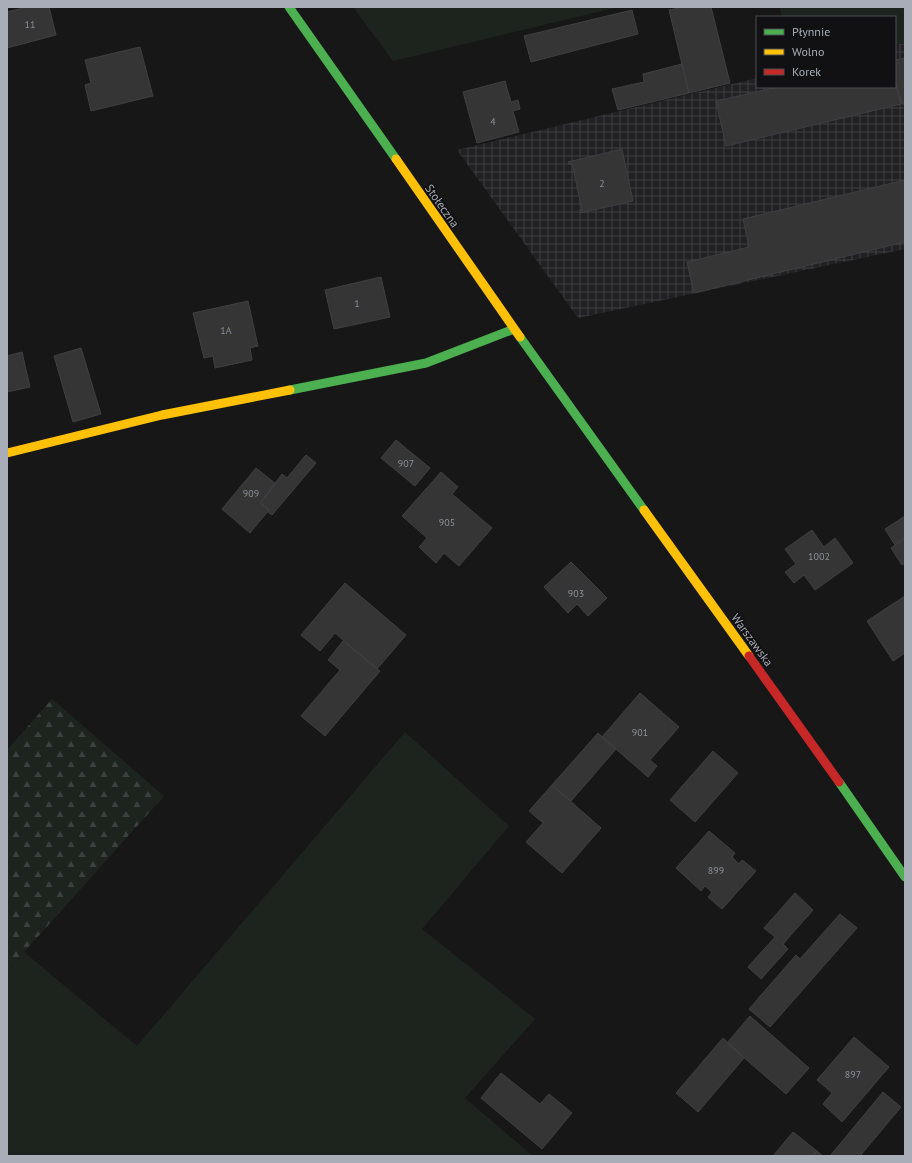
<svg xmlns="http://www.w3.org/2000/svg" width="912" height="1163" font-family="'PT Sans',sans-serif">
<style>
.industrial{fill:url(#industrial-grid)}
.grass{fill:#1d241e}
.forest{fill:url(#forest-firs)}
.building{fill:#353536;stroke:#3f4043}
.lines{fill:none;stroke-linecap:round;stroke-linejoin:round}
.fast{stroke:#4caf50;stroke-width:9}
.slow{stroke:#ffc107;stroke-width:9}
.jam{stroke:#c62828;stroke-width:9}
.labels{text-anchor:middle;stroke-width:3;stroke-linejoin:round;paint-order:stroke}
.number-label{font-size:10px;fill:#8b8f98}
.street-label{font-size:12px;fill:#a8adb8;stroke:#111113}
</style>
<defs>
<pattern id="industrial-grid" width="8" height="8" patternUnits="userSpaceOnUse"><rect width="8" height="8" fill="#212123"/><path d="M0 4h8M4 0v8" fill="none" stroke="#3e3f41"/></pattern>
<pattern id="forest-firs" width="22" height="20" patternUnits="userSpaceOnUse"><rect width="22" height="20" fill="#1d241e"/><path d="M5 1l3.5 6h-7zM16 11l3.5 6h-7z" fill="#3b413d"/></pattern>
</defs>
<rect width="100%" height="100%" fill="#171717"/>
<path class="industrial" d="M905,43V249L578,318L457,150L757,78V87H895V45Z"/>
<path class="grass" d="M353,7H619L393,61Z
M780,7H905V43L895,45V17H782Z
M405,732L509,826L422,929L535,1019L465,1098L533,1156H7V971L24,952L137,1046Z"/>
<path class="forest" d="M52,699L164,796L7,971V750Z"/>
<path class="building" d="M27,7H49L56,35L7,48V12Z
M684,7H711L730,83L689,93L669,10Z
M632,10L638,34L531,62L524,36Z
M140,47L153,96L91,111L85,85L91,83L85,60Z
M905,58V104H902L895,81V60Z
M682,64L689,93L618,110L612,89L644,82L643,74Z
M505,81L511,102L518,100L520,109L513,111L519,132L477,143L463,92Z
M895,81L901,104L726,146L716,101L778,87H895Z
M622,149L633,201L580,213L579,211L582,210L572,164H569L568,162Z
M905,180V242L694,293L687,262L749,247L743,219Z
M381,277L390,317L334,329L325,290Z
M248,301L258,346L250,348L252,360L215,368L213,356L204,358L193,313Z
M81,348L101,414L73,422L54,356Z
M22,352L30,387L7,392V356Z
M396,440L430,468L415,486L381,458Z
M306,455L316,463L272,515L268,512L269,510L260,503L282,474L287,478Z
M256,468L276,484L260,503L269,510L250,533L222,509Z
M441,472L458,487L452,494L492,528L459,566L444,553L436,563L419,547L427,538L402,516Z
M905,516V538L895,545L885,529Z
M812,530L824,547L835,538L853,563L815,590L804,575L794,583L785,572L796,564L785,549Z
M905,538V563L902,565L891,548Z
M571,562L607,598L588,616L577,604L568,613L544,587Z
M345,583L406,635L377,669L335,633L320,651L301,635Z
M905,596V653L893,661L867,621Z
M343,641L380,671L325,736L301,716L340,670L328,660Z
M640,693L679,727L650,760L657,766L648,777L602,737Z
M598,733L616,749L571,801L552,785Z
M713,751L738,773L695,822L670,800Z
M552,785L601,828L562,873L526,842L543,823L529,811Z
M709,831L735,853L732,857L739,864L742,860L756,871L722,909L708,897L712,892L705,886L701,891L676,868Z
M795,893L813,910L783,944L788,949L761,979L748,967L775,937L764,928Z
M840,914L857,928L770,1027L749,1009L796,955L800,959Z
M750,1016L809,1068L786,1094L727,1043Z
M854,1037L889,1067L842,1122L823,1104L832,1093L817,1080Z
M723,1038L744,1058L698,1112L676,1093Z
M501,1073L540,1104L549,1094L572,1113L542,1149L481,1098Z
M883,1092L901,1107L860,1156L857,1153L855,1156H830Z
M793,1132L817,1151L813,1156H773Z
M817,1151L823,1156H813Z"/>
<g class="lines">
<path class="fast" d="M289,7L396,159
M520,337L644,510
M290,390L426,363L514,329
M839,782L905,877"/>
<path class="slow" d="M396,159L520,337
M7,453L162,415L290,390
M644,510L749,656"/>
<path class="jam" d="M749,656L839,782"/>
</g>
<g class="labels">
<g class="number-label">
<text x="30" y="28">11</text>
<text x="493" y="125">4</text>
<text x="602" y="187">2</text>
<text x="357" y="307">1</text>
<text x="226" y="334">1A</text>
<text x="406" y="467">907</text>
<text x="251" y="497">909</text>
<text x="447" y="526">905</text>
<text x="819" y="560">1002</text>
<text x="576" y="597">903</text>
<text x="640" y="736">901</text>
<text x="716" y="874">899</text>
<text x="853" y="1078">897</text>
</g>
<g class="street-label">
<text transform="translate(442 206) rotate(55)" y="4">Stołeczna</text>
<text transform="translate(752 640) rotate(54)" y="4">Warszawska</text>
</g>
</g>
<rect width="912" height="1163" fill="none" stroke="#a8adb8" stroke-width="16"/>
<rect x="756" y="16" width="140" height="72" fill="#111113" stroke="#4d4f55"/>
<rect x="764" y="29" width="20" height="6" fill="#4caf50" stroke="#4d4f55"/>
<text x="792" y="36" font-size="12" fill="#a8adb8">Płynnie</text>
<rect x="764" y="49" width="20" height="6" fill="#ffc107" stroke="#4d4f55"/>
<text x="792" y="56" font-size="12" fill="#a8adb8">Wolno</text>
<rect x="764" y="69" width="20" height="6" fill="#c62828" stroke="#4d4f55"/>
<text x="792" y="76" font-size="12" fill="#a8adb8">Korek</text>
</svg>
